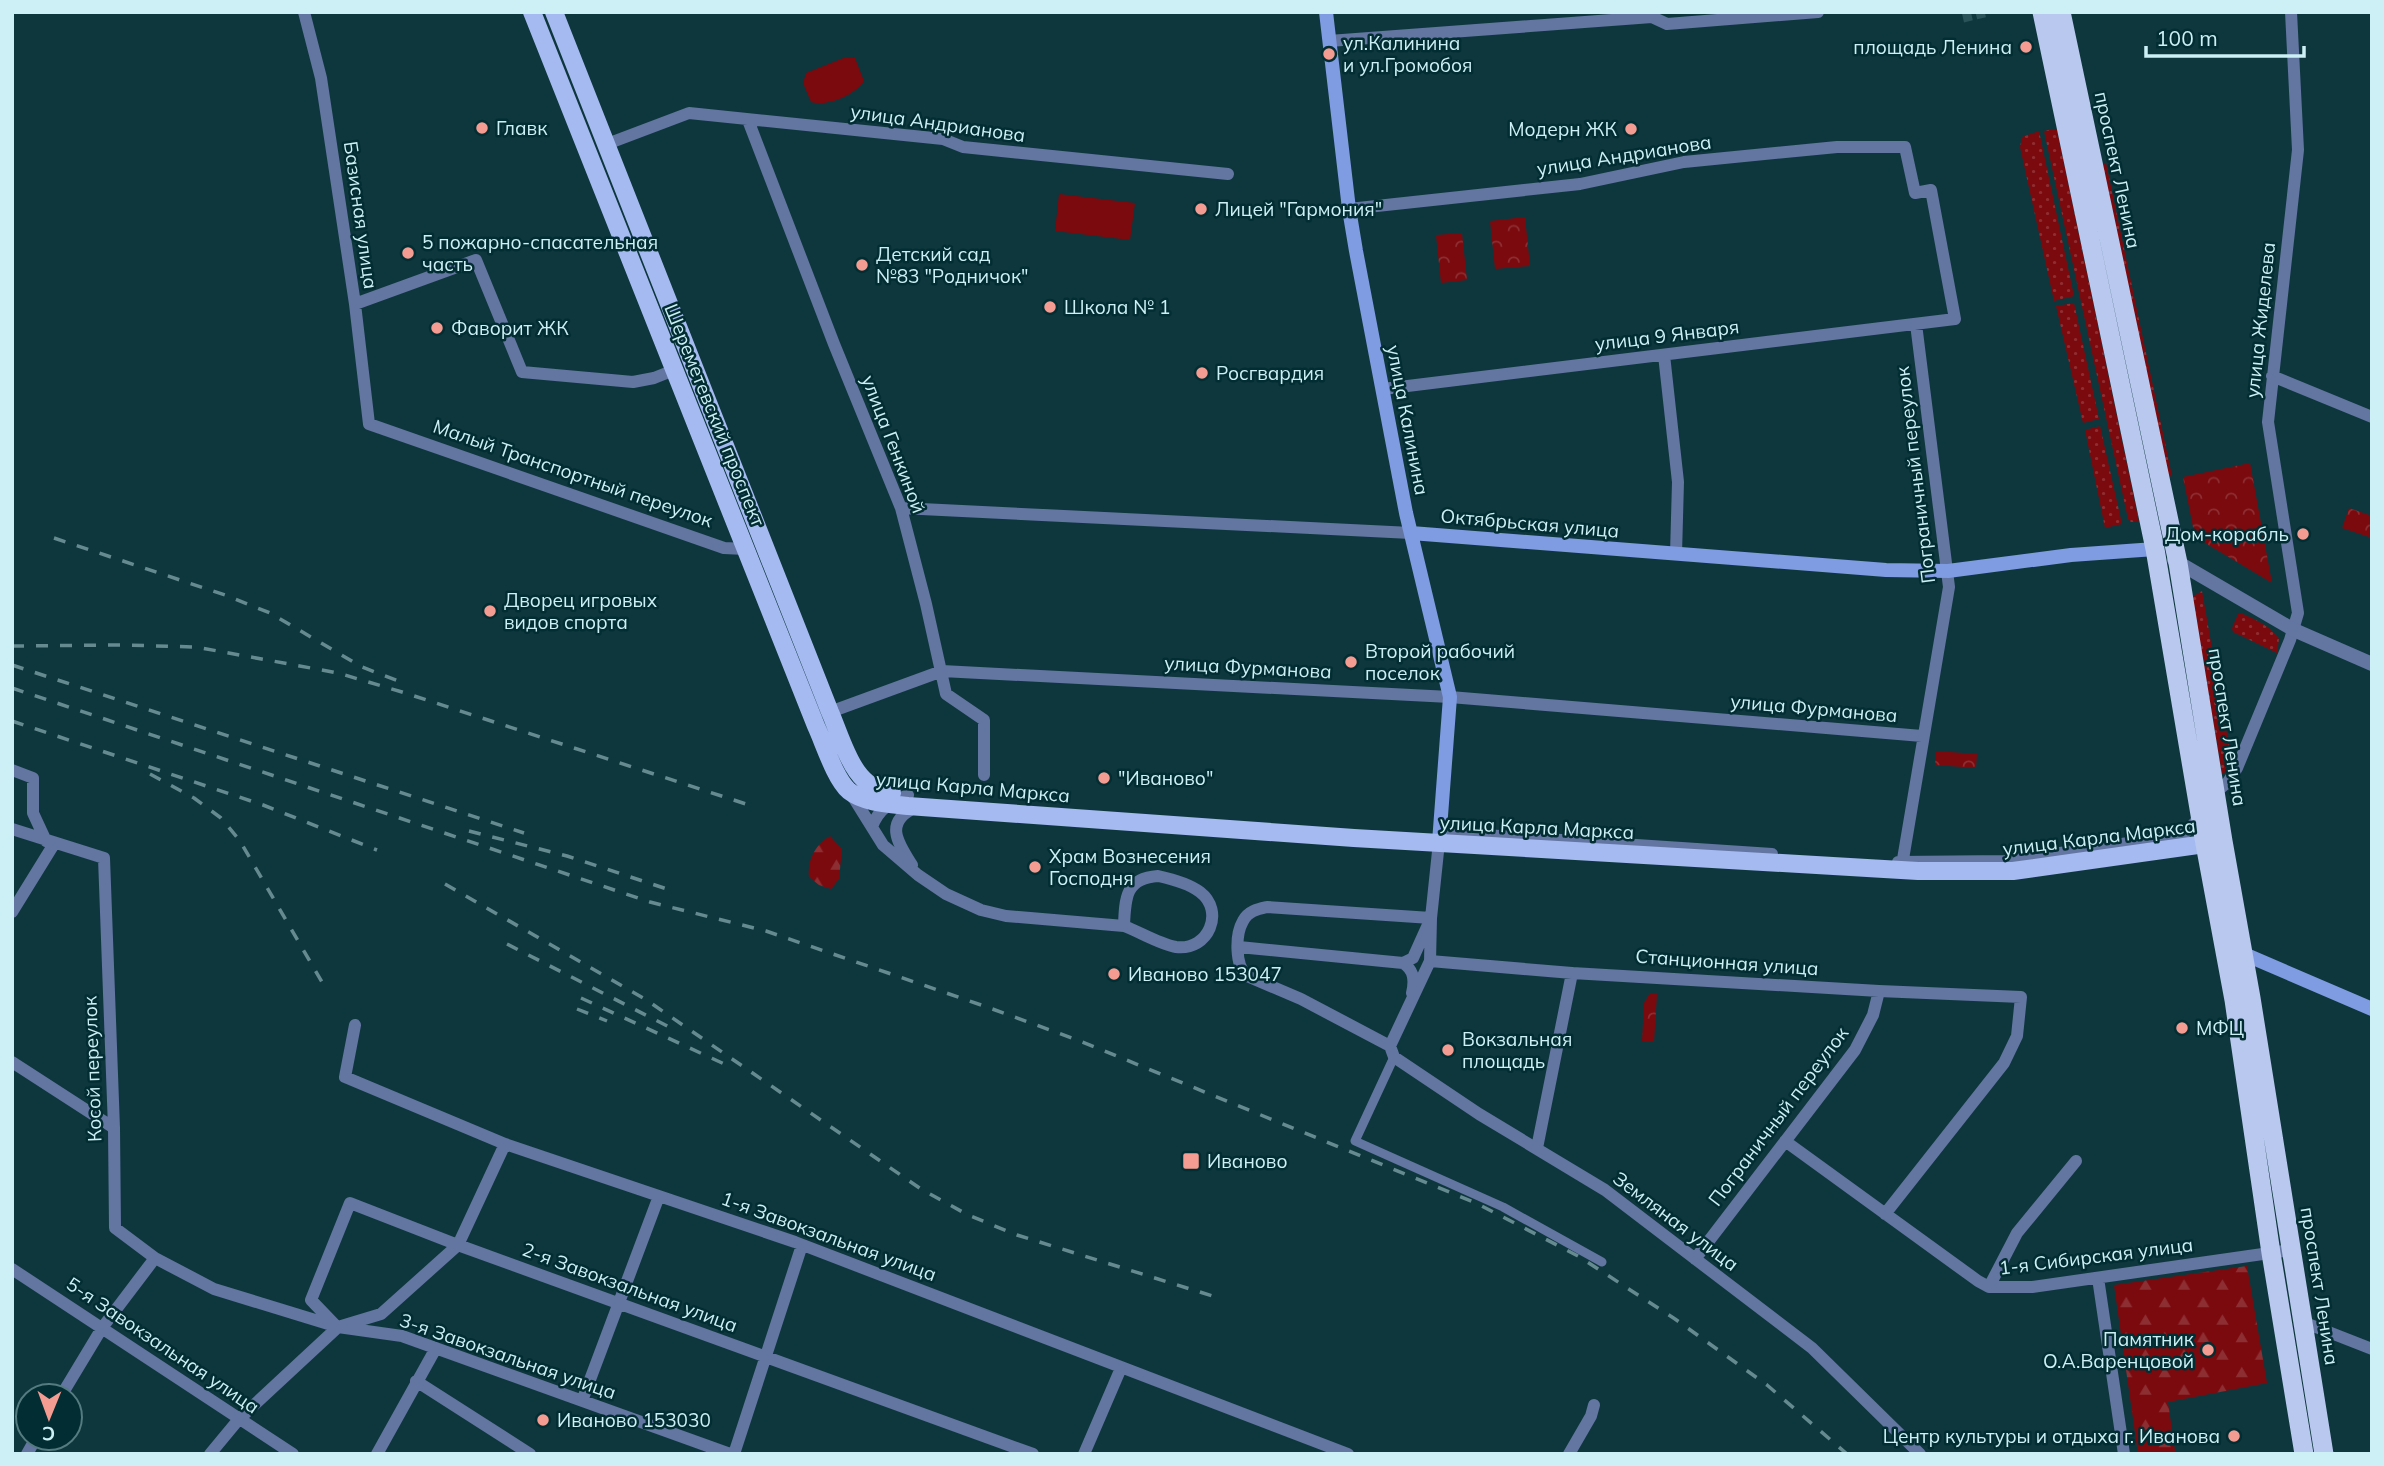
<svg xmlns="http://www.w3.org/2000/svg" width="2384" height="1466" font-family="Mulish,sans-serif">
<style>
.grass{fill:url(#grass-dots)}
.forest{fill:url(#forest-firs)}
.park{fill:url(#park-crowns)}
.pitch{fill:#7b0a0e}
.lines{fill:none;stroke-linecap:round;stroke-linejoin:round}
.pedestrian-tunnel{stroke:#2a5359;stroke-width:9;stroke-dasharray:9 4.5;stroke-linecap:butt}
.pedestrian{stroke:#6375a1;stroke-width:9}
.minor{stroke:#6375a1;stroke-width:12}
.tertiary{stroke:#6375a1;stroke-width:14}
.secondary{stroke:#7f9be1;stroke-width:14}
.primary{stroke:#a4baf1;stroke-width:18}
.trunk{stroke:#b8c8ee;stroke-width:19}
.rail{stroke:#658b91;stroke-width:3.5;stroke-dasharray:12 12;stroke-linecap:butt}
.poi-dot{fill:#f59c92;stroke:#022d32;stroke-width:2.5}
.labels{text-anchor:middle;stroke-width:5;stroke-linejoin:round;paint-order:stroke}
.poi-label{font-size:19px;fill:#ccf0f5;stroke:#022d32;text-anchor:start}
.street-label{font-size:19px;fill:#ccf0f5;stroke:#022d32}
</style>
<defs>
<pattern id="grass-dots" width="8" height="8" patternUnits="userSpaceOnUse" patternTransform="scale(1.75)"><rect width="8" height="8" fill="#7b0a0e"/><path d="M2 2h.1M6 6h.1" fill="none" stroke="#8d2e32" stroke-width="1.8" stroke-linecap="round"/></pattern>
<pattern id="forest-firs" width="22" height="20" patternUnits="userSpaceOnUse" patternTransform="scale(1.75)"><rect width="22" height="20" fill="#7b0a0e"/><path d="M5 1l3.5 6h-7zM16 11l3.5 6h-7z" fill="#8d2e32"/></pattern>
<pattern id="park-crowns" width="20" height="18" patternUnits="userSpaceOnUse" patternTransform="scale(1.75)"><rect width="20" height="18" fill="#7b0a0e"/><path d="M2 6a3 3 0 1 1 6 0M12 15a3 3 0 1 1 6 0" fill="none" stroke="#8d2e32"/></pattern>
</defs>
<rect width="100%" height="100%" fill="#0e373d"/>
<path class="grass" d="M2053,129L2057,130L2139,522H2131L2128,519L2044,131Z
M2039,131L2074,296L2054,301L2020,147L2022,137Z
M2106,163L2172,476L2167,477L2097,164Z
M2074,303L2099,419L2083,423L2056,306Z
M2100,426L2122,524L2105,528L2085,430Z
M2202,591L2233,768V771L2222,773L2192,597Z
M2241,613C2255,620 2270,625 2279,639L2277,653L2233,632L2232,628L2238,614Z"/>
<path class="forest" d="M830,836L842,849L839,879L831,889L819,885L809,877C807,860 815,845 830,836Z
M2247,1266L2267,1383L2168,1402L2175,1451L2138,1454L2114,1285Z"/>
<path class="park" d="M1525,217L1530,266L1495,269L1490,221Z
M1462,233L1467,280L1441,283L1436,235Z
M2250,463L2272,583L2195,537L2183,477Z
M2349,508L2372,516V538L2342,528Z
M1936,751L1977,754L1976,768L1935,765Z
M1650,993L1657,994L1654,1042L1642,1041L1644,1003Z"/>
<path class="pitch" d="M846,57L855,58L864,81C855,95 827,107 811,102L803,83L806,73Z
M1059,194L1135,203L1130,240L1055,231Z"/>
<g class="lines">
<path class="pedestrian-tunnel" d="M1963,18L1989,12"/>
<path class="pedestrian" d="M1394,1057L1355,1141L1503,1207L1602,1262"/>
<path class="minor" d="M304,12L321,78L355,304L369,424L724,548L745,549
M1329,41L1652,17L1667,24L1818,12
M748,120L834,344L901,508L926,604L946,694L984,720V775
M607,144L689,113L943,139L963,147L1228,174
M1349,209L1580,184L1684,162L1837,147H1905L1915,193L1931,190L1955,319L1383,389
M355,304L476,260L522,372L633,382L654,378L674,370
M1664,355L1678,482L1676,554
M2272,376L2372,417
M901,508L1411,533
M830,712L942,671L1450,697L1922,736
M12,770L33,778V813L46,841
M850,792L883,845L918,875L946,894L981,910L1006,916L1124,926
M2216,792L2228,782L2237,768L2290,640L2298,613L2268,422L2298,150L2291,12
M872,827C878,809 892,801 908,795
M12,829L104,858L114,1128L115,1228L155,1258L214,1289L338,1327L402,1336L730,1454
M1441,832L1772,854
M1898,862L2006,861L2183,835L2200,817
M912,865C898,843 883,822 916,807
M1901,871L1949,587L1916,324
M1158,876C1172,879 1188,883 1200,892C1225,911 1209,951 1176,947C1159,944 1140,932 1124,926C1125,897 1126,878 1158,876Z
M12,912L54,844
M1239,947L1403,963L1413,958L1431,918
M1430,961L1572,973L1879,991L2021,997L2017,1036L2004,1063L1885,1214
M1403,963C1414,970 1415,980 1412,993
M355,1025L345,1077L505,1144L795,1242L1348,1454
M1390,1046L1394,1057L1479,1114L1605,1190L1812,1348L1920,1454
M1390,1046L1301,999L1247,976C1235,966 1235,935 1243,921C1248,911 1258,909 1267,907L1431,918
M1390,1046L1430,961L1431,918L1439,842
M12,1062L114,1128
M1785,1141L1978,1281L1989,1287H2032L2291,1250
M1537,1148L1572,973
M1695,1259L1855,1050L1873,1015L1879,991
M12,1269L293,1454
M2098,1278L2124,1454
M1989,1287L2017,1233L2076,1161
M2303,1322L2372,1349
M335,1325L311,1300L350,1203L458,1245L1033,1454
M416,1381L530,1454
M61,1396L102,1328L155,1258
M582,1401L659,1196
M27,1454L36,1438
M210,1454L239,1419L338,1327L381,1314L458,1245L505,1144
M377,1454L436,1348
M734,1454L802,1245
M1084,1454L1121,1368
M1569,1454L1591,1416L1594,1405"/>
<path class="tertiary" d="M2174,560L2294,630L2372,664"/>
<path class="secondary" d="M1326,12L1349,209L1356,251L1406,513L1450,697L1439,842
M1411,533L1886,570L1948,571L2071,555L2155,549
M2244,954L2372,1009"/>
<path class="primary" d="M532,12L816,726C824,743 835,779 849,791C864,803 890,804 908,806L1354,838L1918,871H2013L2219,842
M554,12L830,712C844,744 853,789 892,793"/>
<path class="trunk" d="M2042,12L2155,549L2205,844L2234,1000L2271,1253L2304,1454
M2061,12L2178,563L2223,841L2251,998L2324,1454"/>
<path class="rail" d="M54,538L225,595L270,613L362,667L401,682
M12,646L121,645L196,647L338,673L402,692L746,804
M12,665L524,833
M12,688L650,902L766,931L987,1007L1080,1041L1476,1203L1578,1256L1675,1319L1767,1385L1847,1454
M12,721L263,805L377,850
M150,774L194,798L221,818L240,841L326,989
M469,831L567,856L673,891
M445,884L645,999L921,1189L968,1215L1017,1235L1219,1298
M507,944L675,1030
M581,998L733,1068
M577,1009L607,1021"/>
</g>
<g class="poi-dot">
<circle cx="2026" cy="47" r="7"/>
<circle cx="1329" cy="54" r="7"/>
<circle cx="482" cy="128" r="7"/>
<circle cx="1631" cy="129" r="7"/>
<circle cx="1201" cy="209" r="7"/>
<circle cx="408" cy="253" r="7"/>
<circle cx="862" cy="265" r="7"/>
<circle cx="1050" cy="307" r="7"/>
<circle cx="437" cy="328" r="7"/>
<circle cx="1202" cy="373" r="7"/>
<circle cx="2303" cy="534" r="7"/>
<circle cx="490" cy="611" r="7"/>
<circle cx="1351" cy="662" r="7"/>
<circle cx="1104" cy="778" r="7"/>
<circle cx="1035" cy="867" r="7"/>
<circle cx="1114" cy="974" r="7"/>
<circle cx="2182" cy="1028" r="7"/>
<circle cx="1448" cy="1050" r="7"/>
<rect x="1182" y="1152" width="18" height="18" rx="3.5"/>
<circle cx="2208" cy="1350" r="7"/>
<circle cx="543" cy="1420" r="7"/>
<circle cx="2234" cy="1436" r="7"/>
</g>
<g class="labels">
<g class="poi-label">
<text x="1343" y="50">ул.Калинина<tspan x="1343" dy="22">и ул.Громобоя</tspan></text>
<text x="2012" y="54" text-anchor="end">площадь Ленина</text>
<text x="496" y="135">Главк</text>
<text x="1617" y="136" text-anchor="end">Модерн ЖК</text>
<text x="1215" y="216">Лицей "Гармония"</text>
<text x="422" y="249">5 пожарно-спасательная<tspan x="422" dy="22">часть</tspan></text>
<text x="876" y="261">Детский сад<tspan x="876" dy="22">№83 "Родничок"</tspan></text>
<text x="1064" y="314">Школа № 1</text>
<text x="451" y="335">Фаворит ЖК</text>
<text x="1216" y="380">Росгвардия</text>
<text x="2289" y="541" text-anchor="end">Дом-корабль</text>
<text x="504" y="607">Дворец игровых<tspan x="504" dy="22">видов спорта</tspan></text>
<text x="1365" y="658">Второй рабочий<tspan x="1365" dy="22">поселок</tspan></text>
<text x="1118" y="785">"Иваново"</text>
<text x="1049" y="863">Храм Вознесения<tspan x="1049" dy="22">Господня</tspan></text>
<text x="1128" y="981">Иваново 153047</text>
<text x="2196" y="1035">МФЦ</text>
<text x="1462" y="1046">Вокзальная<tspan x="1462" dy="22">площадь</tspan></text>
<text x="1207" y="1168">Иваново</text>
<text x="2194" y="1346" text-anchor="end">Памятник<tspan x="2194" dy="22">О.А.Варенцовой</tspan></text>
<text x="557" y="1427">Иваново 153030</text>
<text x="2220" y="1443" text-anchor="end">Центр культуры и отдыха г. Иванова</text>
</g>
<g class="street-label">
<text transform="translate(938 123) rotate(8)" y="7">улица Андрианова</text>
<text transform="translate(1624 155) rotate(-9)" y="7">улица Андрианова</text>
<text transform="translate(2118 170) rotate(78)" y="7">проспект Ленина</text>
<text transform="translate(361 215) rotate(82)" y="7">Базисная улица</text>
<text transform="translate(2260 320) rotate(-84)" y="7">улица Жиделева</text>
<text transform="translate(1667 335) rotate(-7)" y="7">улица 9 Января</text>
<text transform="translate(715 415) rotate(68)" y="7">Шереметевский проспект</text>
<text transform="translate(1408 420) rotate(79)" y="7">улица Калинина</text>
<text transform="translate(894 444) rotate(69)" y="7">улица Генкиной</text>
<text transform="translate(573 473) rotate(19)" y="7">Малый Транспортный переулок</text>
<text transform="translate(1915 475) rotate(-97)" y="7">Пограничный переулок</text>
<text transform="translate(1530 523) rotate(5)" y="7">Октябрьская улица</text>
<text transform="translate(1248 667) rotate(3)" y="7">улица Фурманова</text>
<text transform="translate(1814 708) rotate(5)" y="7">улица Фурманова</text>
<text transform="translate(2228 727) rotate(81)" y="7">проспект Ленина</text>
<text transform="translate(973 787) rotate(5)" y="7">улица Карла Маркса</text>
<text transform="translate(1537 827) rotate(3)" y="7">улица Карла Маркса</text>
<text transform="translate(2099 837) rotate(-7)" y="7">улица Карла Маркса</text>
<text transform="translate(1727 962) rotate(4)" y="7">Станционная улица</text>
<text transform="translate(92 1069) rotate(-92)" y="7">Косой переулок</text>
<text transform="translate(1778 1116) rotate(-53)" y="7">Пограничный переулок</text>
<text transform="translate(1676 1221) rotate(37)" y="7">Земляная улица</text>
<text transform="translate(829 1236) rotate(20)" y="7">1-я Завокзальная улица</text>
<text transform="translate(2096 1256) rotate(-7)" y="7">1-я Сибирская улица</text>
<text transform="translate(2320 1286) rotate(81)" y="7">проспект Ленина</text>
<text transform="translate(630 1287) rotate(20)" y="7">2-я Завокзальная улица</text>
<text transform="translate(163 1345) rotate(34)" y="7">5-я Завокзальная улица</text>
<text transform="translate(508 1356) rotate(19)" y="7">3-я Завокзальная улица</text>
</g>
</g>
<rect width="2384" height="1466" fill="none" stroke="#ccf0f5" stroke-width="28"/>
<g transform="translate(49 1417) rotate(181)"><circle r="33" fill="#022d32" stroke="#537b80" stroke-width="2"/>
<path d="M0-5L12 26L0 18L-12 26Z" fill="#f59c92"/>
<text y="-10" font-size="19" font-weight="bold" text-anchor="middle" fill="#ccf0f5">С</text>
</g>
<path d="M2146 46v10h158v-10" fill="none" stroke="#ccf0f5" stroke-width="3.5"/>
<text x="2156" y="46" font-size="21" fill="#ccf0f5" stroke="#022d32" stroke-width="5" paint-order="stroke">100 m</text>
</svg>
